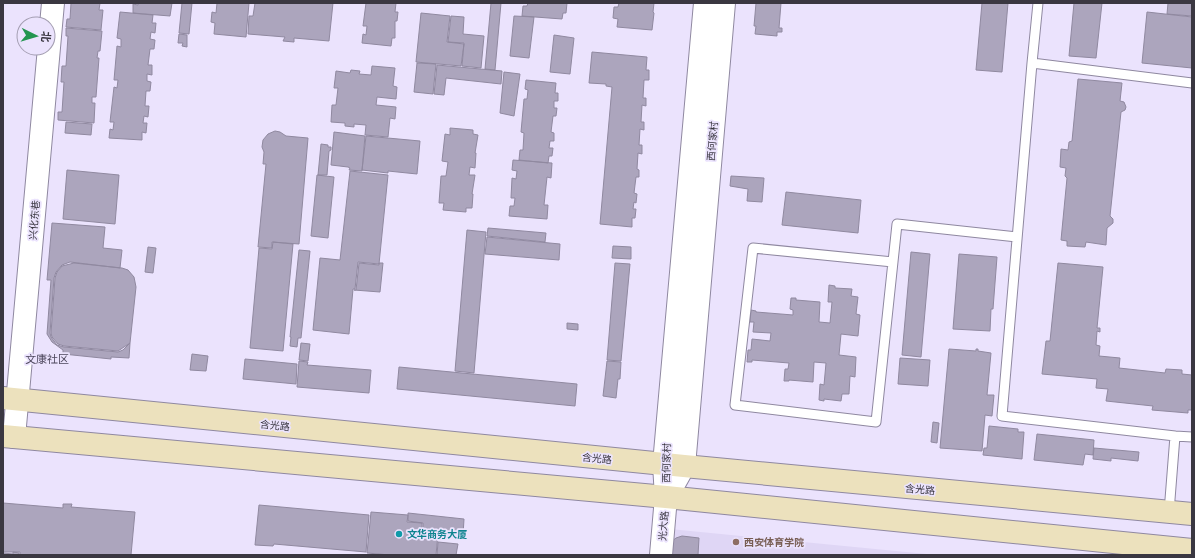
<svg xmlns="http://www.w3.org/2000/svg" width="1195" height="558" font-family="'Titillium Web','Noto Sans SC',sans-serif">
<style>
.built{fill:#dfd6f5}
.building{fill:#aca5bd;stroke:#9089a0}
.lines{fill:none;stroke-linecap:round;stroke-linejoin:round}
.service-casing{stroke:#8f88a0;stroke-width:11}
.tertiary-casing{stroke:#8f88a0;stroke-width:24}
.secondary-casing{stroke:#8f88a0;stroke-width:24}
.service{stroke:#fff;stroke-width:9}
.tertiary{stroke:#fff;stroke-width:22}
.secondary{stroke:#ece1bd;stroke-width:22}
.culture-dot{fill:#0f9aa8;stroke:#ebe3fd;stroke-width:1.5}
.education-dot{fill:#8d6e63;stroke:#ebe3fd;stroke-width:1.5}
.labels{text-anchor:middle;stroke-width:3.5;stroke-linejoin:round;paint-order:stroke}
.street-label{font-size:10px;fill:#3a3741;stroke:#ebe3fd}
.culture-label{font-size:10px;font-weight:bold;fill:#0d838f;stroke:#ebe3fd;text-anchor:start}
.education-label{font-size:10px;font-weight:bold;fill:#785e54;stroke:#ebe3fd;text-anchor:start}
.neighbourhood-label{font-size:11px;fill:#4d475c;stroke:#ebe3fd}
</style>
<rect width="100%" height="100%" fill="#ebe3fd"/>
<path class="built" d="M670,529L937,555H668Z"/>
<path class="building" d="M71,3H104H100L99,10H103L101,30L66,27L67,19H70Z
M138,3H172L170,16L133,13V4L138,5Z
M182,3H192L189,34L179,33Z
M217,3H249L246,37L214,34L215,23L211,22L212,12L216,13Z
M255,3H333L329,41L294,38V42L283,41L285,37L248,34L249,16H253Z
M366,3H396L395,12H398L397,21H395V38H392L391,46L362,43L363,34L366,35L367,26H363Z
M491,3H501L495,70L485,69Z
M528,3H567L566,13H563L562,19L522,16L523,6H527Z
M619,3H654L653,12L654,13L652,30L617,27L618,19L613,18L614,7H618Z
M756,3H781L779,28H782V32H777V36L755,34L756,26H754Z
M982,3H1008L1002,72L976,70Z
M1074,3H1102L1096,58L1069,56Z
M1168,3H1192V16L1167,14Z
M120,12L153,15L152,23H156L155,33L151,32L150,39L155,40L154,49H150L148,65H152V75L147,74V81L151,82L150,91H146L145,106H149L148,117L144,116L143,123H147L146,133L142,132V140L109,138L110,129L113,130L114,122H110L114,87L117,88L118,80H114L117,46L121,47V39L117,38Z
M1147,12L1192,17V68L1142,63Z
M421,13L450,16L447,42L464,44L461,66L416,62Z
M451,16L464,17L463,34L484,36L481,68L462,66L464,43L448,42Z
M514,16L534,17L529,58L510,56Z
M66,28L102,31L100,51H98L97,58H99L96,97H92V103H95L94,123L58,120V112H62L64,82H61L62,66H66L68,36H66Z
M179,34L187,35V47L182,46L183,43H178Z
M554,35L574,38L570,74L550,72Z
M592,52L647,57L646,70H649V80H644L643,98H646V106L642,105L641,122H644V130L640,129L639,145H642V154L638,153L637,169L639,170V177H636L634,193L637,194L636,203L634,202L633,209H636L635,218H632V227L600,224L612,87L606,86V84L589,83Z
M417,63L436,64L433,94L414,92Z
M437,65L502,71L501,84L446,78L444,95L434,94Z
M372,66L395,68L393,86L397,87L396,99L377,97L376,105L396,107L395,119L390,118L388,137L365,135L366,125L354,124V127L345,126V123L331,122L332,105H336L338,88H334L336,71L350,73L351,70L360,71L359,74L371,75Z
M504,72L520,74L514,116L500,113Z
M1078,79L1122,83L1120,101L1124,102L1126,107L1125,110L1121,112L1110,216L1113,219V223L1107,228L1106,245L1086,242L1085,247L1067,246V241L1061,240L1067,178L1065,176L1066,168L1060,167L1061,149L1068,150L1069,142L1072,141Z
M526,80L556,83L555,93H558V101H554V108H557L556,116H553L551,132L554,133V141H550L549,148H553L552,156H549L548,163L519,160L520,150H523L524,133L521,132L524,99H527L528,90L525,89Z
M66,122L92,124L91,135L65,133Z
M450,128L473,130V134L478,135L475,153H476L475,168L470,167L469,175H475L472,194H473L472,208H466V212L443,210L444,203H439L441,176H446L448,162L442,161L445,134L450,135Z
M275,131L280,132L286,136L308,138L299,244L272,242V248L258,247L266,164H263L264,152L262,147L263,140L268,134Z
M334,132L365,136L362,171L349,170L350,168L348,167L331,165Z
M366,136L420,141L417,174L388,171V173L362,170Z
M321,144L328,145V147H331V150L329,151L327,175H318Z
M513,160L552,163L551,178L547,177L544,205H548L547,219L509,216L510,206H514L515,198H511L512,178L516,179L517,171L512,170Z
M67,170L119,175L115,224L63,219Z
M350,171L388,175L379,264L358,262L355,289H353L349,334L313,330L320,258L340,260Z
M317,175L334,177L328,238L311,236Z
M731,176L764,178L762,202L747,201L748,189L730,186Z
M786,192L861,200L858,233L782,225Z
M52,223L105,227L103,248L122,250L120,268L70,262L62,265L56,272L54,278L50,333L51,337L57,345L64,347L118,352L123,350L130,343L118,351L64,346L58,344L52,337L51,333L55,278L57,272L62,266L74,263L122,268L128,270L134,277L136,287L130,343L129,358L111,357V359L63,354V350L52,342L47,334L51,280H47Z
M488,228L546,233L545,242L487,236Z
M467,230L486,232L474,373L455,371Z
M487,237L560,244L559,260L485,254Z
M273,242L293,244L283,351L250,348L259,248L272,249Z
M613,246L631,247V259L612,258Z
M148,247L156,248L153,273L145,272Z
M299,250L310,251L301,338H298L297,347L290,346L291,337H290Z
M911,252L930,254L921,357L902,355Z
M959,254L997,257L993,309H991L990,331L953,329Z
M359,263L379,265V263H383L380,292L354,290H356Z
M615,263L630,264L621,361L607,360Z
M1058,263L1103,267L1097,328H1100V332L1097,331L1096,345L1100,346L1099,356L1120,358L1119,368L1165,373L1166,369L1182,370V374L1192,375V410H1188V413L1152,410L1153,406L1106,401L1108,389L1096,388L1097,379L1042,374L1046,341H1050Z
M829,285L835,286V288L852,289L851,296L858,297L856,314L860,315L858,336L841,334L839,355L856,357L855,377L850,376L849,394H842L841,401L824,399V401L819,400L820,384L824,385L826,363L814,362L813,382L789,380V381H784L785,369H788L789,363L752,360V362H747L748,350H751L752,339L770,341L771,333L753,332L754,322H750L751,310L756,311V312L793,315V310L790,309L791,298H796V300L820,302L819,322L830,323L832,302H828Z
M567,323L578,324V330L567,329Z
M301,343L310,344L308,361L299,360Z
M949,349L976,351V349H978V351L991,353L987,395H994L992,416L985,415L982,451L940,448Z
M192,354L208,356L206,371L190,370Z
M900,358L930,360L928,386L898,384Z
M245,359L297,364L296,384L243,379Z
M299,361L308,362L307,365L371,370L369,393L297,387Z
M607,361L621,362L620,379H618L616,398L603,396Z
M399,367L577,384L575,406L397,389Z
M933,422L939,423L937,443L931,442Z
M989,426L1018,429V432H1024L1022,459L983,455L984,448H987Z
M1037,434L1094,440L1093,455L1085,454L1083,465L1034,460Z
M1094,448L1139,452L1138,461L1111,458V461L1093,459Z
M3,503L63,508V504H72L71,507L135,512L131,555H20V552H3Z
M259,505L369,515L366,552L274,544L273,546L255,545Z
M371,512L408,515L407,522L422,523V533L438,534L436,555H390L367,553Z
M408,513L464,519L463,535L423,532V523L408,521Z
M682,536L699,538L698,555H670L671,542L676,538Z
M438,542L458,544L456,555H437Z
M13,552L19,553V555H3V553L13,554Z"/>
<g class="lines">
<defs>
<path id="service" d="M1038,3L1032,63L1192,83
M1032,63L1002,416L1175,436
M893,262L753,248L735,405L876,422L897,224L1017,237
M1169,512L1175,436L1192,437"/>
<path id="tertiary" d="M14,437L53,3
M675,482L684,466L724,3
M661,555L666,497L664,464L705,3"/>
<path id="secondary" d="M3,398L684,466L1192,514
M3,436L666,497L1192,550"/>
</defs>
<use href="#service" class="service-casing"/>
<use href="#tertiary" class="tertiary-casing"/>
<use href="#secondary" class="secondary-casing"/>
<use href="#service" class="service"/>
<use href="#tertiary" class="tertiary"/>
<use href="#secondary" class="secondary"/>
</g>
<circle class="culture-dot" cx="399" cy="534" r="4"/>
<circle class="education-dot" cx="736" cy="542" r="4"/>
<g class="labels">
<g class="street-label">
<text transform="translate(712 141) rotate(-85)" y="4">西何家村</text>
<text transform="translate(34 220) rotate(-85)" y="4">兴化东巷</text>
<text transform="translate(275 425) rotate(6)" y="4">含光路</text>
<text transform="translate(597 458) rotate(6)" y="4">含光路</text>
<text transform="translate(666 463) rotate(-89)" y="4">西何家村</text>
<text transform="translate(920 489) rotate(5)" y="4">含光路</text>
<text transform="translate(663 526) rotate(-85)" y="4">光大路</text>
</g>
<g class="culture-label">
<text x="407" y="538">文华商务大厦</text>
</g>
<g class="education-label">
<text x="744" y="546">西安体育学院</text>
</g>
<g class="neighbourhood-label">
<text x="47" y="363">文康社区</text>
</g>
</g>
<rect width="1195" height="558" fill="none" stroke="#3a3741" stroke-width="8"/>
<g transform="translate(36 36) rotate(95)"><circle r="19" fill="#ebe3fd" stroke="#a49eb2"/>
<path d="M0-3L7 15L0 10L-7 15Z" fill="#23954f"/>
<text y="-6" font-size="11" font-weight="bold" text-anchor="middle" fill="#3a3741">北</text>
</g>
</svg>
